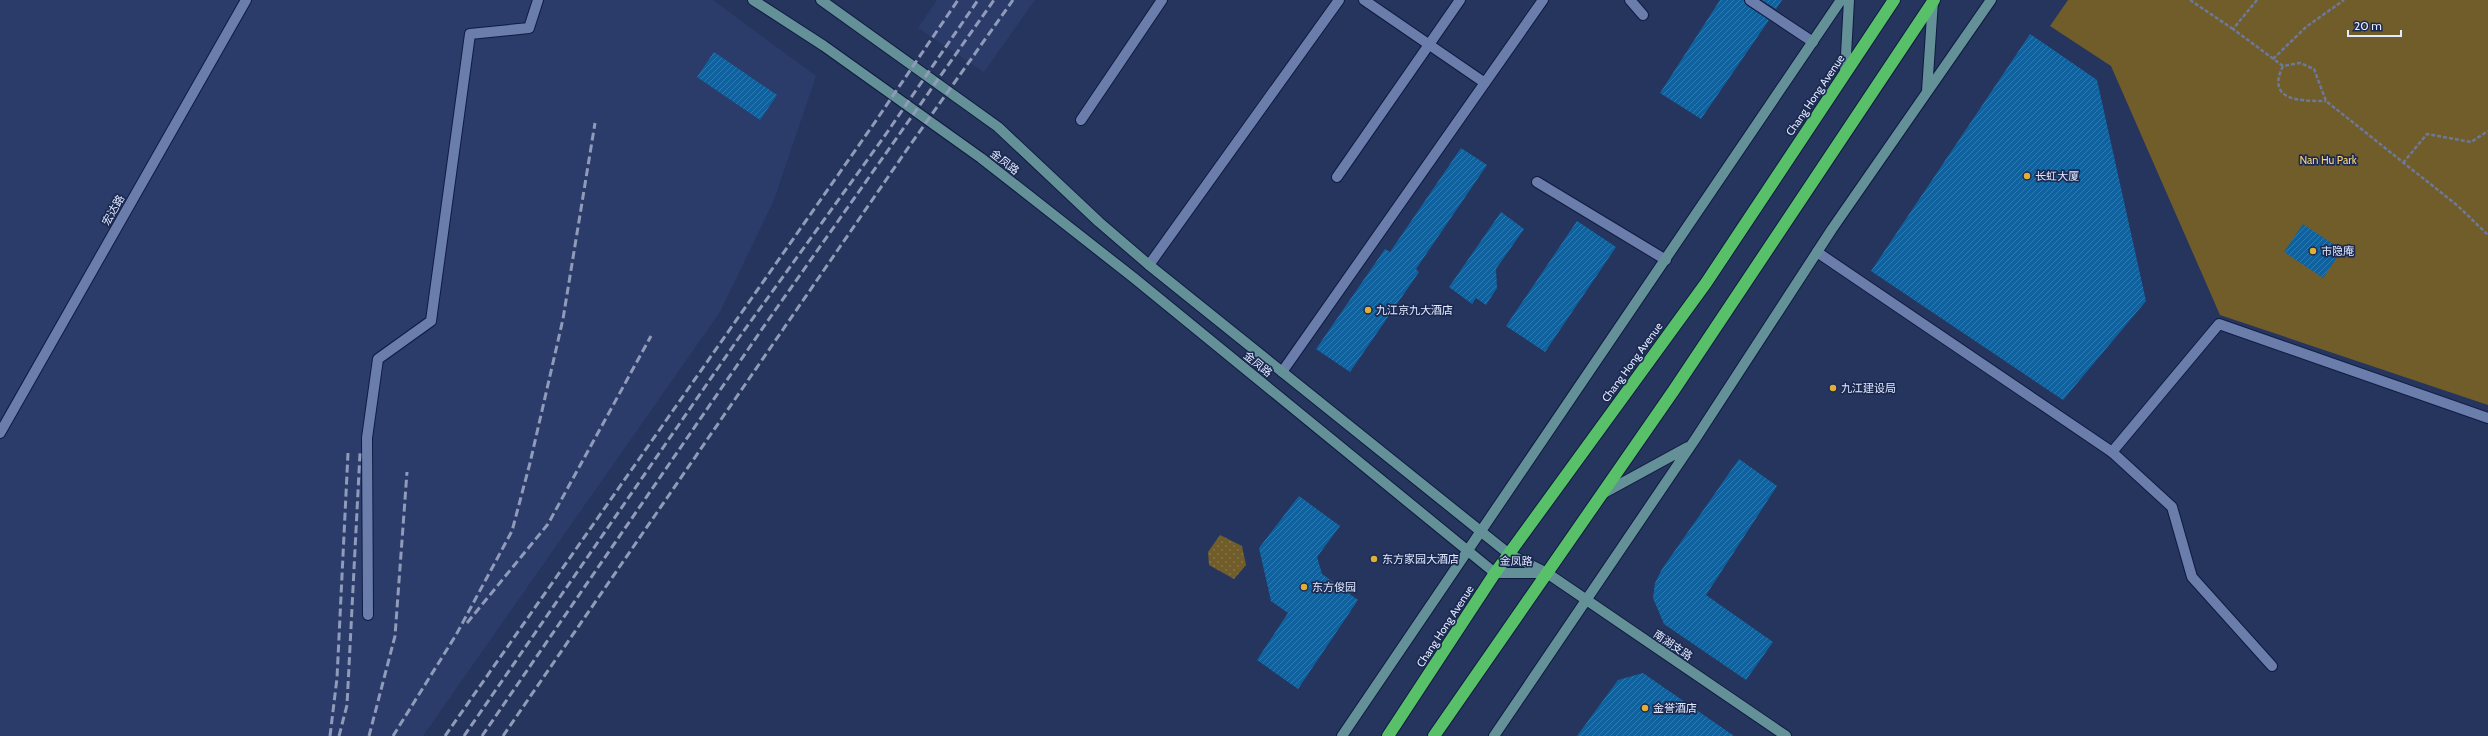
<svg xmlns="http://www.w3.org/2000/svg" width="2488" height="736" font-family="Cabin,'Noto Sans SC',sans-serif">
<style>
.built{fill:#2b3c6b}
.grass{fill:url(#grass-dots)}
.park{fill:#715d2a}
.building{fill:url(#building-hatch)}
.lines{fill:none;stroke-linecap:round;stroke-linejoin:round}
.lane-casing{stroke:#0f1b41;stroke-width:12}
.street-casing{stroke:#0f1b41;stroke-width:12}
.secondary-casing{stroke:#0f1b41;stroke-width:12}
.highway-casing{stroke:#0f1b41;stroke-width:14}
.path{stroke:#6c799a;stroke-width:2.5;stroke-dasharray:4 2;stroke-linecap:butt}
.lane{stroke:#6a7dab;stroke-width:10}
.street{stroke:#6a7dab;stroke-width:10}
.secondary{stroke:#649197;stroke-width:10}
.highway{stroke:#57c068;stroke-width:12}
.rail{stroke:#8f9bb8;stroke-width:3;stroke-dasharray:8 4;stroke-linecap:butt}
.poi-dot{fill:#dfb034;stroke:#1c2a52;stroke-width:1.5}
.labels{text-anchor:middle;stroke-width:3.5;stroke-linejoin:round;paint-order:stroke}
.street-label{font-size:11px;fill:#e1eaff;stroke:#1c2a52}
.park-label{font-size:11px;fill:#f8d174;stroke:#1c2a52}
.poi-label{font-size:11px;fill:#e1eaff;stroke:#1c2a52;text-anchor:start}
</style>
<defs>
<pattern id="grass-dots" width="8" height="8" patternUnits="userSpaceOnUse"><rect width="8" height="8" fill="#715d2a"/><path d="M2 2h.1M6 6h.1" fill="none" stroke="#85744a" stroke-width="1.8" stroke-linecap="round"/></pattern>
<pattern id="building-hatch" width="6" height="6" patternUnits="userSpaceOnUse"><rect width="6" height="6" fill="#0f629e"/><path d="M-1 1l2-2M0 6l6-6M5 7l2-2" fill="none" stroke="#3279ad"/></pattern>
</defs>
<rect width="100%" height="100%" fill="#26355d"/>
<path class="built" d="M0,0H713L816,76L774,200L720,312L423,736H0Z
M937,0H1035L984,72L918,28Z"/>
<path class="grass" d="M1220,535L1242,546L1246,565L1234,579L1209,565L1208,552Z"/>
<path class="park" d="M2068,0H2488V405L2220,315L2111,66L2050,26Z"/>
<path class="building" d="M1720,0H1744L1746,5L1769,20L1701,119L1660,93Z
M1762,0H1782L1776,9Z
M2030,34L2097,80L2146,301L2063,400L1871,271Z
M714,52L777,95L760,120L697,77Z
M1461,148L1487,165L1416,269L1419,272L1350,372L1316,349L1385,249L1390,252Z
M1501,212L1524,229L1496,269L1497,288L1486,305L1476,298L1472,304L1449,287Z
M1577,221L1616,247L1545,352L1506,326Z
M2303,224L2342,250L2323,278L2284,252Z
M1739,459L1777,486L1706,595L1773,642L1746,680L1664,624L1653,598L1655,583L1662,569Z
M1299,496L1340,526L1317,557L1322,574L1358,600L1298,689L1257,660L1288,613L1271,601L1259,548Z
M1643,673L1734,736H1577L1618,680Z"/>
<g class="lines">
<defs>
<path id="lane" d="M1630,0L1643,15
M1337,177L1460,0
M2112,452L2172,507L2192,577L2272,666
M368,615L367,438L378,359L431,321L470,34L529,28L538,0"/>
<path id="street" d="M1364,0L1485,83
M1750,0L1813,42
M1081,120L1162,0
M1537,182L1666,260
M1817,252L2112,452L2219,324L2488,418
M1149,265L1339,0
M1282,372L1543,0
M0,433L246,0"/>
<path id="secondary" d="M753,0L824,46L981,158L1134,278L1495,573H1545
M821,0L998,127L1099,222L1149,265L1509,554L1547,573L1786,736
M1845,73L1849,0
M1927,91L1933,1
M1602,494L1688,447
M1342,736L1841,0
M1494,736L1696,438L1832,229L1991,0"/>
<path id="highway" d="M1388,736L1495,573L1706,283L1894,0
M1434,736L1674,390L1934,0"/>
</defs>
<use href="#lane" class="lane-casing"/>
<use href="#street" class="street-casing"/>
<use href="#secondary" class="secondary-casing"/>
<use href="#highway" class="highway-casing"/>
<path class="path" d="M2190,0L2233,29
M2257,0L2233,29L2283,66L2300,63L2314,69L2326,101L2458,206L2488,235
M2273,59L2306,27L2344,0
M2283,66C2265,102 2303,101 2326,101
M2403,163L2427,134L2471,142L2488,131"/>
<use href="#lane" class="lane"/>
<use href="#street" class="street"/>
<use href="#secondary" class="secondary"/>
<use href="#highway" class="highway"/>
<path class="rail" d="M467,623L548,524L651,336
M330,736L337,678L348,453
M339,736L347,705L360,453
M369,736L395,636L407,472
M393,736L456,635L512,531L530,463L563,319L595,123
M445,736L873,125L958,0
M464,736L738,339L886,134L978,0
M482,736L769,319L994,0
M503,736L908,148L1013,0"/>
</g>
<g class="poi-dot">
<circle cx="2027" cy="176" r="4"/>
<circle cx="2313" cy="251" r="4"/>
<circle cx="1368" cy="310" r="4"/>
<circle cx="1833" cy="388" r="4"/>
<circle cx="1374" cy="559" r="4"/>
<circle cx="1304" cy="587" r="4"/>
<circle cx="1645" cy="708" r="4"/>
</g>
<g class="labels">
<g class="street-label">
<text transform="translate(1815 95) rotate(-56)" y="4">Chang Hong Avenue</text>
<text transform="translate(1005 162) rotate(38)" y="4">金凤路</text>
<text transform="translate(113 210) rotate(-60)" y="4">宏达路</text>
<text transform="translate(1632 362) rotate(-54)" y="4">Chang Hong Avenue</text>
<text transform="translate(1258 364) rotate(39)" y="4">金凤路</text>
<text transform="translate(1516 561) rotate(1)" y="4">金凤路</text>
<text transform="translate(1445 626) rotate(-57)" y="4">Chang Hong Avenue</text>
<text transform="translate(1673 645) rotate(34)" y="4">南湖支路</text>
</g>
<g class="park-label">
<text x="2328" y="164">Nan Hu Park</text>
</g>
<g class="poi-label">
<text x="2035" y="180">长虹大厦</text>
<text x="2321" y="255">市隐庵</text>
<text x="1376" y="314">九江京九大酒店</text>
<text x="1841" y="392">九江建设局</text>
<text x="1382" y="563">东方家园大酒店</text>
<text x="1312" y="591">东方俊园</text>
<text x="1653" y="712">金誉酒店</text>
</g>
</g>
<path d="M2348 30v6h53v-6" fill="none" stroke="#e1eaff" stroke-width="2"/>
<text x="2354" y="30" font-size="12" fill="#e1eaff" stroke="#1c2a52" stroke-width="3" paint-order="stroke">20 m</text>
</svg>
